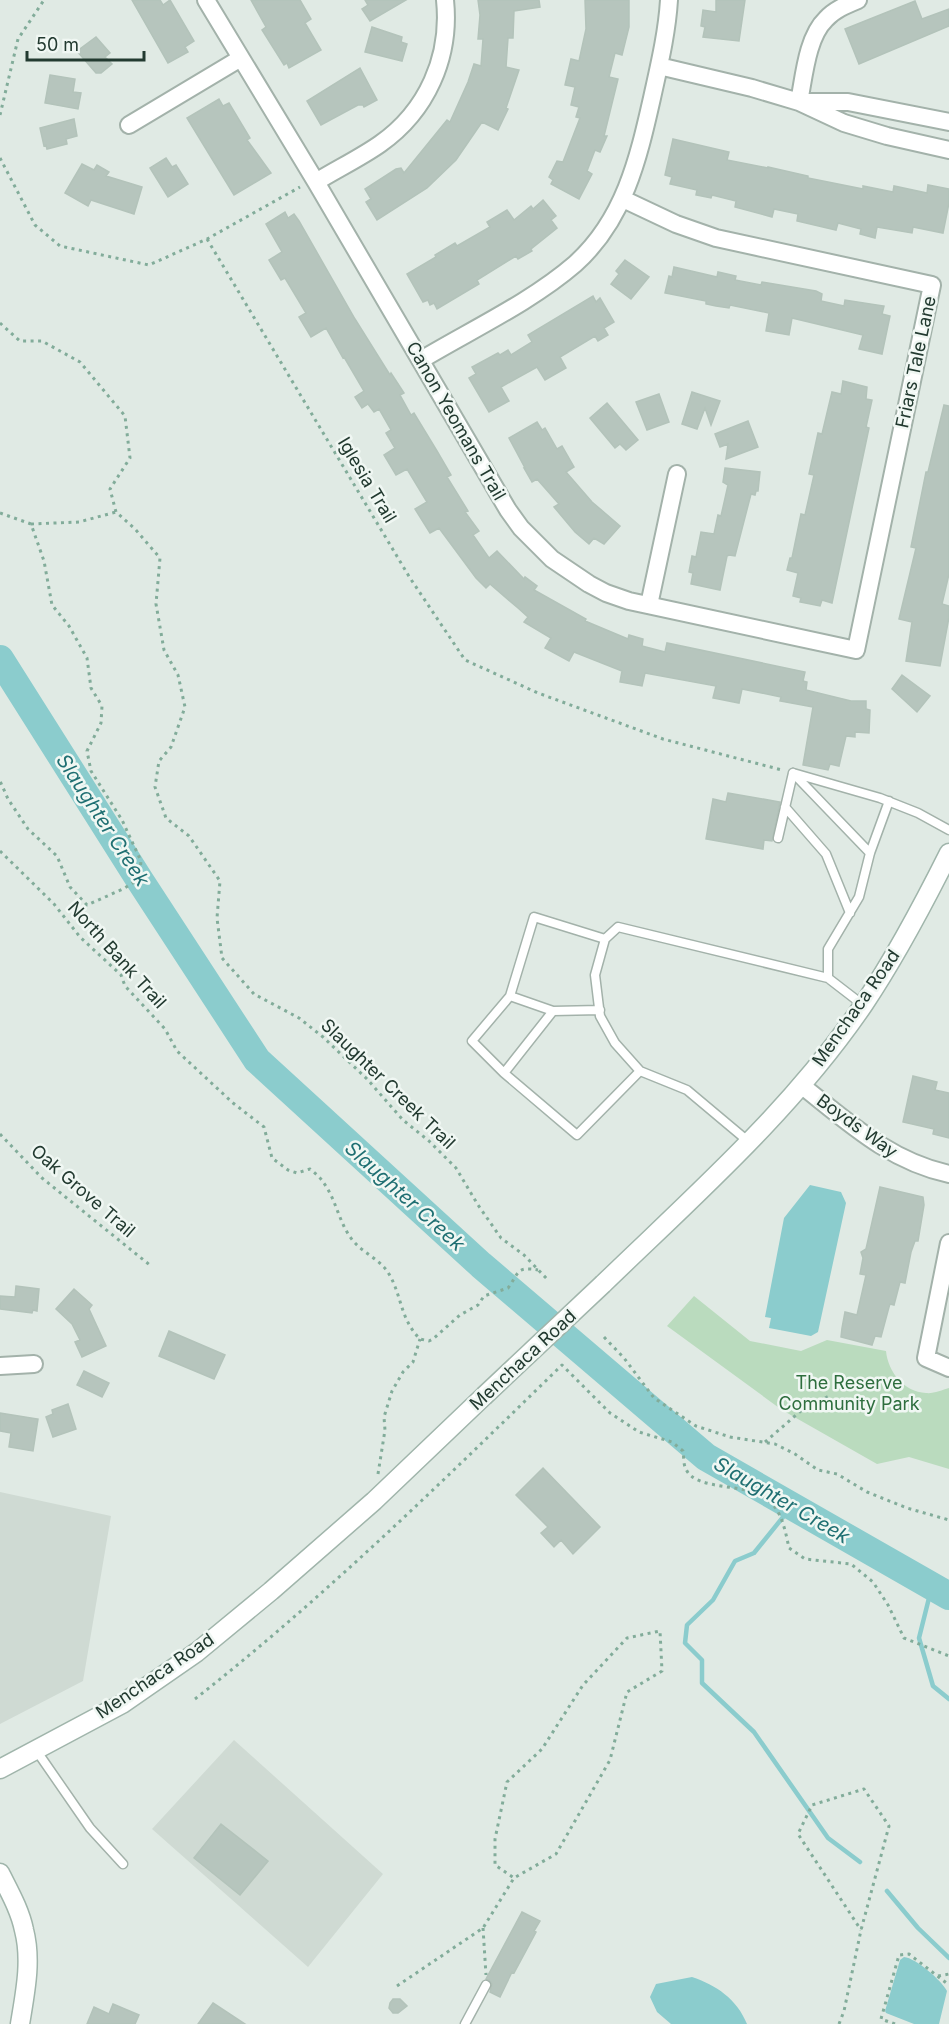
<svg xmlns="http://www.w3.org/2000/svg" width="949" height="2024" font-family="Inter,sans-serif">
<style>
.built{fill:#cfdad3}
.green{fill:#badbbe}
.water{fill:#8bcccd}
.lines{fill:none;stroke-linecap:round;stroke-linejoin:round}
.stream{stroke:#8bcccd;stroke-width:4.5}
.river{stroke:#8bcccd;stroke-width:28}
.building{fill:#b6c5bd;stroke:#b3c3ba;stroke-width:1.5}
.lane-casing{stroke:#a3b2aa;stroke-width:11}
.street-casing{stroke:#a3b2aa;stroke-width:20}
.secondary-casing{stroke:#a0b5ab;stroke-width:21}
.path{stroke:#82ac9a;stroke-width:3;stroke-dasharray:3 4.5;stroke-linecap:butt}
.lane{stroke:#fff;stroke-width:8}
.street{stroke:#fff;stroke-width:16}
.secondary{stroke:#fff;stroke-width:18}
.secondary-bridge-casing{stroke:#a0b5ab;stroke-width:21;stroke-linecap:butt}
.secondary-bridge{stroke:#fff;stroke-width:18}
.labels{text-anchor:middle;stroke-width:5;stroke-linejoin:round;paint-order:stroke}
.street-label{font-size:18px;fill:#223a30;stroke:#f0f7f3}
.park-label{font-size:18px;fill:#2e6e3e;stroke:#f0f7f3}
.water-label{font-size:20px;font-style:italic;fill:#1f6f72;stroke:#f0f7f3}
</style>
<rect width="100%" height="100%" fill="#e0eae4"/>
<path class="built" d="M0,1492L111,1516L83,1681L0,1724Z
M234,1740L383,1874L308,1967L152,1829Z"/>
<path class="green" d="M694,1296L750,1341L801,1351L827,1340L886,1351C888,1372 904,1392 926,1393C933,1394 942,1390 949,1388V1469L909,1457L877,1464L782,1410L667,1326Z"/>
<path class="water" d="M810,1185L841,1192L846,1203L818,1332L811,1336L769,1328L771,1318L765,1317L784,1218Z
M904,1957C916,1958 942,1981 947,1991L939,2024H914L886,2013L885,2011L900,1960Z
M692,1977C716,1985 737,1999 747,2024H671L657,2012L650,1997L656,1984Z"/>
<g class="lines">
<path class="stream" d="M792,1506L754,1553L735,1561L713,1600L687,1625L685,1643L702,1660V1683L754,1732L828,1838L860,1862
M932,1586L919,1638L933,1686L949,1699
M887,1891L918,1928L949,1958"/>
<path class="river" d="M0,659L139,879L257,1060L481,1265L706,1457L949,1596"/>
</g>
<path class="building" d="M132,0H160L163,5L170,0L194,41L185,47L188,52L168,63Z
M251,0H300L311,19L305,23L321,50L289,68L287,63L284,65L262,30L266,27Z
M365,0H406L370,21L362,9L368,5Z
M478,0H539L540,7L514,11L513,38H508L506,67L519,70L506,108L508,109L498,130L482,122L456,160L427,188L377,220L366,202L371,199L365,189L396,169L401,168L404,173L447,120L450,122L468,82L474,64L481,66L483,39H478L480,15Z
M585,0H629V27L622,55L615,53L609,77L618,79L604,136H607L600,152L595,150L587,171L592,174L579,199L551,184L553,180L549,177L557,161L563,162L580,118L576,117L579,107L571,105L575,87L565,85L571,59L579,61L586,29Z
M716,0H745L739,41L703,37L705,27L701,26L703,10L716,12Z
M915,1L922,19L949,9V26L859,64L845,29Z
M372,27L402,37L401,42L407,44L402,61L365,52Z
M96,37L110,53L105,57L112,64L101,73H96L77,51Z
M360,68L377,100L364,107L363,105H358L321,125L307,101Z
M50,75L75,79L73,92L81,93L78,109L45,103Z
M219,99L223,106L229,103L250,138L247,140L271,173L234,195L187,118Z
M74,119L77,136L66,139L67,144L47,149L46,145L44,146L40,128Z
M673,139L729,152L727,160L768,168V167L808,176V178L863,189V186L893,192L894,186L927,193L928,185L949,189V203L943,233L913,227L912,233L877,227L875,238L860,234L861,229L838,223L836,230L797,221L798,214L774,209L772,217L735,207L736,201L712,195L711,198L696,195L697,190L670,184L672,177L665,175Z
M166,158L172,167L176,165L188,184L168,197L150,168Z
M82,164L94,170L97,165L109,172L106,176L142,187L134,214L91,200L88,206L65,193Z
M543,200L556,216L551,220L557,228L531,249L532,251L518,259L516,256L477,280L479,284L437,309L434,303L430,305L428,300L423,302L407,274L436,257L435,255L455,243L457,246L490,227L487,222L507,210L514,220L531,206L533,209Z
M285,212L288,218L294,214L299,221L355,319L390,375L391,373L404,393L400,395L411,415L414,413L437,451L451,475L447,477L468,511L465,512L479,531L473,535L489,558L497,551L524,579L525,577L537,586L534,590L586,619L585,621L628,639L629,635L643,639L642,646L665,652L667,643L805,672L803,681L807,682L806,690L851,701H866V709L870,710L869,733L855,732V737L846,736L839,766L830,764L828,770L803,765L813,707L780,701L781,697L742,689L739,703L713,698L716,686L645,673L642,686L620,682L622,671L574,652L569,661L545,648L551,638L524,622L528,617L518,608L490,584L486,588L476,578L439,528L430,533L415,509L427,502L407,469L396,475L384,455L395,448L386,433L391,430L379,409L374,412L368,404L362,408L355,397L364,391L344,357L343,358L326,328L311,337L299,317L306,313L285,278L281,280L269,260L282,252L266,224Z
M625,260L649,277L631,299L611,284L619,274L616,271Z
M674,267L717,277L718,272L736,276L735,280L761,285L762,282L816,291L822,294L821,301L844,306L845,300L884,306L882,314L890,316L882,354L859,349L863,335L792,318L789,335L766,331L769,313L730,305L729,308L716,306L706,304V301L665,293L669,276L672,277Z
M593,296L596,302L600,298L614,322L604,328L608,335L598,341L595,336L560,357L566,368L545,380L537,367L501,387L509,401L489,412L469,378L476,374L472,367L498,353L500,355L508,350L511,355L532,342L528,335Z
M843,381L867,387L866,399L872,400L866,427L869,428L832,603L822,600L820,606L800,602L801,598L793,596L798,573L787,570L790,558H792L801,514L805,515L814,475L809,474L818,433L822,434L832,392L841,394Z
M692,392L720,401L711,425L705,408L697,429L682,424Z
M659,394L669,422L647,430L636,402Z
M607,403L638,440L626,450L620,444L615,448L590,418Z
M944,405L949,406V574L942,604L949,606V617L940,666L906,661L912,622L899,619L916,548L911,547L926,472H928Z
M748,421L758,447L726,459L728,444L720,447L715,434Z
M537,422L542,430L545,428L557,449L562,446L574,467L566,472L592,502L620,526L604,544L594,538L589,544L575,532L554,507L559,504L537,479L532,482L524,468H525L509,438Z
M725,468L760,472L758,491H756L755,495L751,494L735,556L729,555L727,556L720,590L691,584L693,573L689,572L692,556L696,557L701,532L714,534L718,515L721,516L728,485L723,482Z
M902,675L930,696L917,712L892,689Z
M728,793L780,802L772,841L764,840L763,849L706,839L713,799L726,802Z
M913,1076L937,1082L935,1090L949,1093V1138L933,1134L934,1129L903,1122Z
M880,1187L923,1197L924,1205L918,1241H915L911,1252L905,1283L900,1282L894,1305L890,1304L889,1307L881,1337L875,1336L872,1345L841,1337L842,1328L845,1312L857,1315L866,1275L860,1274L863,1258L861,1252L866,1249Z
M16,1286L39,1289L37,1311L33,1310L32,1313L0,1309V1296L15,1297Z
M74,1289L92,1305L89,1309L106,1346L82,1357L75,1342L80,1340L72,1324L56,1309Z
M169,1331L225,1355L214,1379L159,1356Z
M84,1371L109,1383L102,1397L77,1385Z
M68,1404L76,1429L53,1437L46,1417L53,1414L52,1410Z
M0,1413L38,1419L33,1451L9,1447L11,1433L0,1431Z
M543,1468L600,1527L573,1554L561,1540L554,1547L541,1533L548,1527L516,1495Z
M221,1824L268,1861L240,1895L194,1858Z
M522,1912L540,1921L534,1931L536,1932L514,1973L512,1972L500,1997L490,1992L492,1984L489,1980L486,1979Z
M393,1999H400L407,2006L398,2013H393L389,2008L390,2003Z
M213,2003L245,2024H198Z
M113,2004L139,2015L135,2024H87L94,2007L109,2014Z"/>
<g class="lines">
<defs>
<path id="lane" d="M793,773L880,798L918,813L949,830
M793,773L870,853
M785,807L826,854L850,913
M778,838L793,773
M828,978V949L859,897L870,853L889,801
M510,996L553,1011
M600,1010L553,1011L504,1073L577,1135L640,1071
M504,1073L472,1041L510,996L534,917L605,939
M749,1142L687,1090L640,1071L615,1043L600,1016L595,975L605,939L618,927L828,978L863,1005
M36,1750L90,1828L123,1864
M465,2024L486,1985"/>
<path id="street" d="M206,0L316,182L508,510L521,528L552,559L589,584L606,593L629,601L856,650L932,285L716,238L676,224L623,199
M659,66L752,88L799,102L844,123L887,136L949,150
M799,102C804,77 807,37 826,19C834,10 846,5 858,0
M803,102H848L949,122
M129,125L241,58
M316,182C337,169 360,158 380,144C427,111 451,57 445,0
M421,360C471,330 531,302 575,264C624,220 638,160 652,98C659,66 667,33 669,0
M649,605L677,474
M801,1085C848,1122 889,1161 949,1174
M949,1243L926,1358L949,1368
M0,1366L34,1364"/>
<path id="secondary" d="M603,1284C694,1196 792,1110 864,1004C896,956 923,905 949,853
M0,1769L122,1704L197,1652L271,1591L374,1501L484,1396
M0,1873C9,1891 20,1910 24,1930C32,1961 25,1993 20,2024"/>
</defs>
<use href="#lane" class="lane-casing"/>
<use href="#street" class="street-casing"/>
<use href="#secondary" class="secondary-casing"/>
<path class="path" d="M0,115L18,39L44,0
M0,158L35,225L60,246L149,265L207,239L300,187
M207,239L410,578L465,660L538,693L663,739L782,770
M0,323L20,341H42L80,362L125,416L130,458L110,489L116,512L135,529L160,558L156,604L164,650L178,675L185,707L171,747L159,761L155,787L166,818L189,836L220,881L217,918L222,958L254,994L299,1018L323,1037L367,1079L403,1120L429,1141L456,1168L478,1205L501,1238L524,1255L548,1280
M0,513L31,524L44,561L52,605L69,626L87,658L91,688L102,706L101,723L87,751L91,771L122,820L141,861L139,879L123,889L87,905L70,887L57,856L28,829L8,799L0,781
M31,524L79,522L116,512
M0,851L54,904L80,937L121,975L125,986L165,1029L177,1051L233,1103L264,1127L272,1158L288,1170L297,1173L310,1169C315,1173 320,1177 323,1182C337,1200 339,1226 355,1243C365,1254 381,1260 389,1274C402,1296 400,1319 420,1339L429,1341L433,1339L460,1315L478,1305L484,1296L508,1288C519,1273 516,1266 538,1270
M0,1134L42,1178L151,1266
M604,1337L624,1358L654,1398L696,1426L730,1437L775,1444L795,1454L818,1470L837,1474L867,1492L907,1508L949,1520
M765,1442L803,1409L831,1395
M378,1474L385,1430L384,1417L392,1391L403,1372L413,1362L420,1339
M195,1699C325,1597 444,1480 562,1365L610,1413L639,1432L672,1442L683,1451C684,1456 683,1464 686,1469C695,1491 746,1483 766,1498C782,1510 785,1530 789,1548L805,1559L851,1564L873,1582L888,1605L904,1638L949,1656
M483,1928L486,1975
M938,1976L949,1974
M397,1986L483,1928L514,1878L556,1854L610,1760L627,1692L662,1671L660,1631L627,1638L583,1685L542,1749L507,1782L495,1839V1865L514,1878
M839,2024L844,2011L861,1930L889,1826L864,1789L812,1805L798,1834L861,1930
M895,2024L881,2019L899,1955L909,1954L949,1985"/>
<use href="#lane" class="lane"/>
<use href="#street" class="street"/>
<use href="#secondary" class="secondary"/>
<defs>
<path id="secondary-bridge" d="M484,1396L603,1284"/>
</defs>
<use href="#secondary-bridge" class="secondary-bridge-casing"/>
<use href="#secondary-bridge" class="secondary-bridge"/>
</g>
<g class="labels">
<g class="street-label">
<text transform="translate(916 362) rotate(-78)" y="6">Friars Tale Lane</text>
<text transform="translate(456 421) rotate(60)" y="6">Canon Yeomans Trail</text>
<text transform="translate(367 480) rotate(59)" y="6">Iglesia Trail</text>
<text transform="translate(117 955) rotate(48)" y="6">North Bank Trail</text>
<text transform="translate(856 1008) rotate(-55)" y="6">Menchaca Road</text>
<text transform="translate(388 1084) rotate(44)" y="6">Slaughter Creek Trail</text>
<text transform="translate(857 1126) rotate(36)" y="6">Boyds Way</text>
<text transform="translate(83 1191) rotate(41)" y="6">Oak Grove Trail</text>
<text transform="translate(523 1360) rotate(-43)" y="6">Menchaca Road</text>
<text transform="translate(155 1676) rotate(-34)" y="6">Menchaca Road</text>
</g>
<g class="park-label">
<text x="849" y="1389">The Reserve<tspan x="849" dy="21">Community Park</tspan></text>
</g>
<g class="water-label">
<text transform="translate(103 820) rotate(57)" y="7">Slaughter Creek</text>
<text transform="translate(405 1196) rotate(42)" y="7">Slaughter Creek</text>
<text transform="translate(782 1500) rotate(30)" y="7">Slaughter Creek</text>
</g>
</g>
<path d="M27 51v9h117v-9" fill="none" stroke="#223a30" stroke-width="3"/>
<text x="36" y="51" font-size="18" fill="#223a30" stroke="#f0f7f3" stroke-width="4.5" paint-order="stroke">50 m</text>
</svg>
